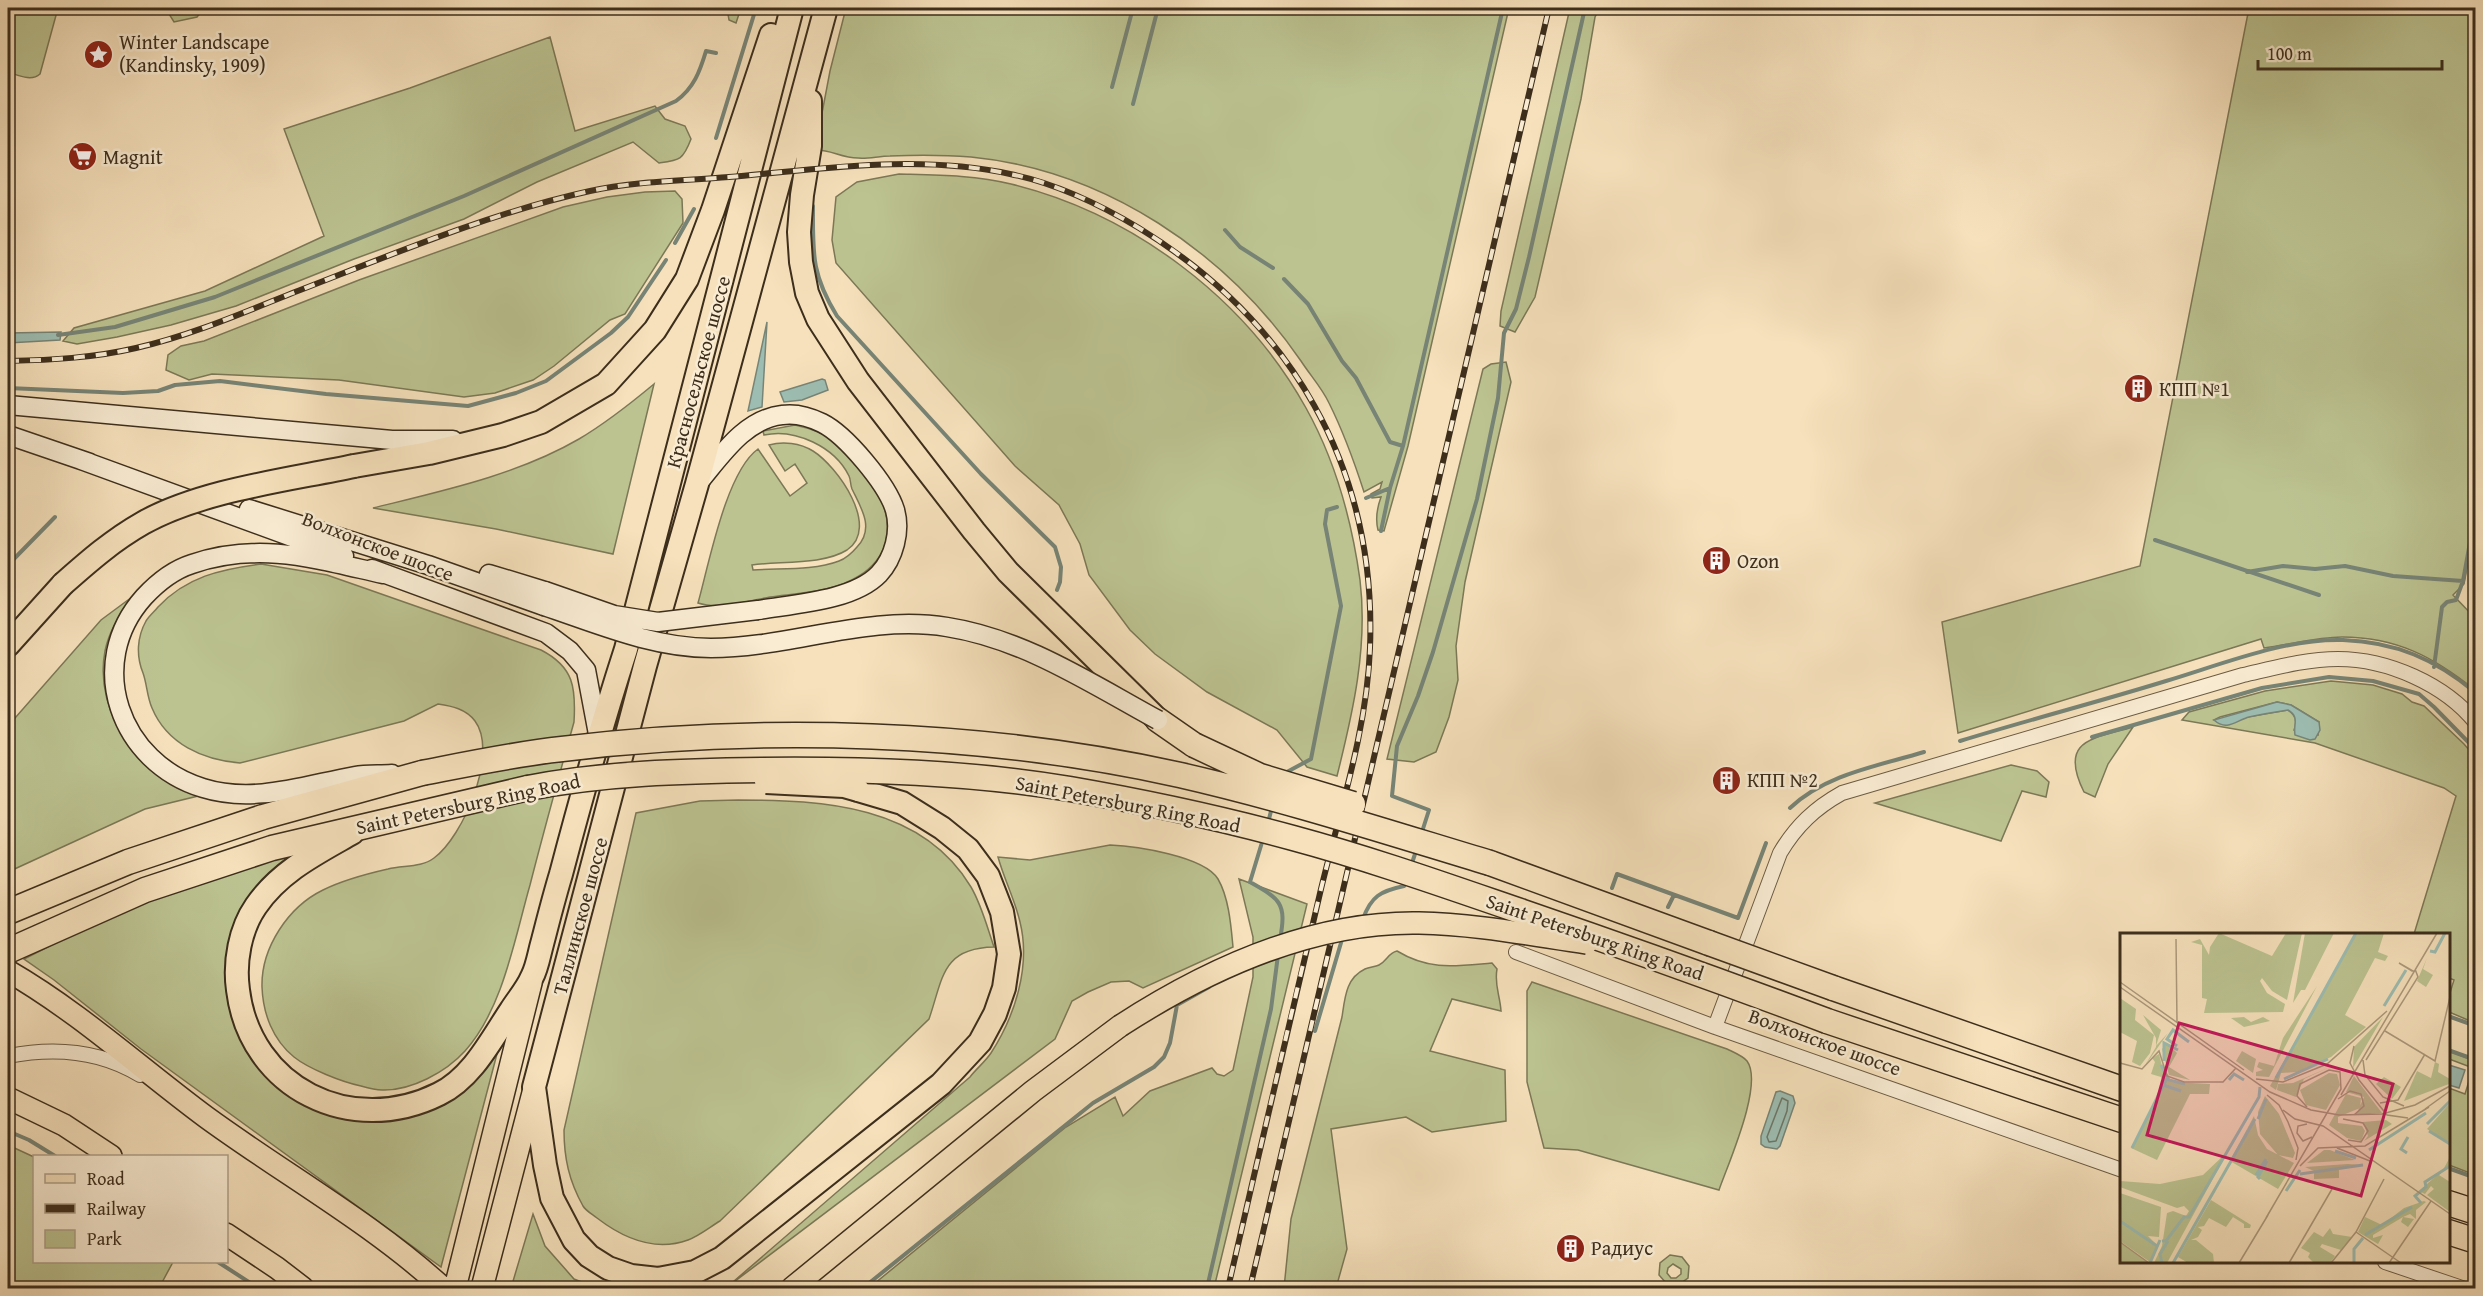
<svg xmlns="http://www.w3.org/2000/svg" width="2483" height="1296" font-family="'Gentium Book Plus',serif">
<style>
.green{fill:#bcc391;stroke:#7c7856;stroke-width:1.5;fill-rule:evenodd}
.water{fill:#9dbdb2;stroke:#778476;stroke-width:1.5}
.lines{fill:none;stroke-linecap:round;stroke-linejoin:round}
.shore{stroke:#6d7667;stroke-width:1.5}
.stream{stroke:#778476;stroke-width:4}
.minor-casing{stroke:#6b5b44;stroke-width:16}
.secondary-casing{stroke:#3d2e1c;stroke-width:21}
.primary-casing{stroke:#3d2e1c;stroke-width:24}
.trunk-casing{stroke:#3d2e1c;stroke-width:26}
.motorway-casing{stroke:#3d2e1c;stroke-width:27}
.minor{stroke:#f9ecd3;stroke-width:14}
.secondary{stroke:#f9ecd3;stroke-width:18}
.primary{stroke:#f6e1bc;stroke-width:21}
.trunk{stroke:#f6e1bc;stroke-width:22}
.motorway{stroke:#f6e1bc;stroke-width:24}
.rail-casing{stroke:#3d2e1c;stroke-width:6}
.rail{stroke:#f9ecd3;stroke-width:4;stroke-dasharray:11;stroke-linecap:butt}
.secondary-bridge-casing{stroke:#3d2e1c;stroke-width:21;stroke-linecap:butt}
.primary-bridge-casing{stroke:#3d2e1c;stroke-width:24;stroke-linecap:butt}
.trunk-bridge-casing{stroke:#3d2e1c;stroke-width:26;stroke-linecap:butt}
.motorway-bridge-casing{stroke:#3d2e1c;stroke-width:27;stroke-linecap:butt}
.secondary-bridge{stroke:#f9ecd3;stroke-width:18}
.primary-bridge{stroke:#f6e1bc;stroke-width:21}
.trunk-bridge{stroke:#f6e1bc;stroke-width:22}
.motorway-bridge{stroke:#f6e1bc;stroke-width:24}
.labels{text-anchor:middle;stroke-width:5;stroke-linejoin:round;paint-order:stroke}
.poi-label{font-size:20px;fill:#3d2e1c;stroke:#f9ecd3;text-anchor:start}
.street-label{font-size:20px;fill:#3d2e1c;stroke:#f9ecd3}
.inset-river{fill:none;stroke:#9dbdb2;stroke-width:3}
.inset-road{fill:none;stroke:#ac997c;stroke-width:1.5}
.view{fill:#c2185b;fill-opacity:0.15;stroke:#c2185b;stroke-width:3}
.inset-edge{fill:none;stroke:#3d2e1c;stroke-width:3}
</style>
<rect width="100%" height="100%" fill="#f6e1bc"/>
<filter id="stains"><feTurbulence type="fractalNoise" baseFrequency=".00333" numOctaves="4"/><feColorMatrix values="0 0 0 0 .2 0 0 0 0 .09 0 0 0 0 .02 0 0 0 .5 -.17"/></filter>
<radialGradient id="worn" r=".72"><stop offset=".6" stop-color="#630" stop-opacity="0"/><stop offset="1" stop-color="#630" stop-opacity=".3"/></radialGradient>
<path class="green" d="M8,8H58L40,74C31,82 18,75 8,72Z
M171,8H204L197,17L174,22L169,14Z
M727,8H741L736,23L729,20Z
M846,8H1509L1408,446L1384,531L1378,530C1375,518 1377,508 1381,497L1372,498L1371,494L1380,489L1382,482L1364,492C1354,461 1343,431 1329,403C1322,388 1310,375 1301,361C1226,252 1105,170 971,157C945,155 916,155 890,156C879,156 868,159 858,158C841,158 830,149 815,150L830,71Z
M1570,8H1600L1595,17L1581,99L1535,297L1515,332L1500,326L1501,311Z
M2249,8H2475L2476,520L2464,584L2453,595L2475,618V690C2434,657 2396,637 2342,637C2316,637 2289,645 2264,648L2261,639L1958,733L1942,622L2140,566Z
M550,37L575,131L655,106L665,119L685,126L691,139C683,160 680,160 659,163L633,142L537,182L464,219L354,259L236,306L171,325L117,337L77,344L63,341L74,328L205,291L324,236L284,129L410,88Z
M899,174C936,175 975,175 1011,184C1133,214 1245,298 1306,408C1335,460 1352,522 1360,580C1368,647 1353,712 1337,776L1307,767L1277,730L1207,692L1155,654L1130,630L1089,575L1080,544L1059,505L1015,466L836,263L832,240L836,197L857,182Z
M675,191L682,199L683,223L625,314L610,320L554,366L533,380L495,393L464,397L339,380L212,374L189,380L166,370L168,355L181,346L204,341L359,280L563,207L607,197L645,192Z
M1506,362L1511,382L1465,582L1456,646L1458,680L1449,717L1436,752L1414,762L1387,759L1483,369L1491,364Z
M654,384L613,554L496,529L373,508C442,491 517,475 579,439C606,423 630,404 654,384Z
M795,425C809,428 821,432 833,440C875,470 917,539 859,576C834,592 799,593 770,597C748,601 720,610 698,603C709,564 726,472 758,449L790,496L807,483L795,464L785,471L769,445C783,441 800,443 813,451C837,466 881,527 847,550C823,565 780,561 752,565L753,570C780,568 813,571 839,561C847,558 852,553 857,547C875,528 861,508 852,489C850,484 851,480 849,476C835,447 795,428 764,435L763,431Z
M261,564L327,575L541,650C574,667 576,688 574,722C559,776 544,830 530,885C515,937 503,1009 465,1051C446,1072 411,1091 382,1090C375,1090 368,1088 361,1086C342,1082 309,1069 294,1057C273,1040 263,1014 262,987C261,948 288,907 323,890C343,880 366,874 388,869C403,865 421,868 434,858C463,837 499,753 475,721C466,709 452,706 438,704L404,721L240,763C203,760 167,744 152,708C147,697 147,684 143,673C136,656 137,637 146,621C149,616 155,611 158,607C186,577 221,569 261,564Z
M132,597C120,614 109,631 105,651C93,715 142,775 198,796L145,809L8,872V726L101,620Z
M2331,681L2373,685L2402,694L2412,702L2424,706L2464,744L2476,758L2475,1023L2449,1012V996L2454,980L2449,978L2448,934H2414L2456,796L2444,788L2315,743L2182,720L2189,712L2265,691ZM2277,702L2291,705L2319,722L2318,735L2294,730C2298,721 2296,715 2288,710L2247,717L2226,725L2214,720L2220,717Z
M2133,727L2108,764L2095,797L2084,792C2058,739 2093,739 2133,727Z
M2011,765L2037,771L2049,782L2046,797L2022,791L2001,841L1875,803Z
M738,800C823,800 922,805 971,887C982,906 987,927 994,947C941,948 943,979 929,1019L720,1221C710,1227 699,1236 688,1240C655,1252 623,1238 597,1218C592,1214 586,1211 583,1206C569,1181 564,1158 564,1130L636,813L700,801Z
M1110,845C1135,846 1204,856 1218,879C1229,898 1231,926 1233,947L1143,988L1129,981L1111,982L1088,992L1072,1001L1055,1039L726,1288L970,1077C976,1069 985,1062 991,1053C1015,1016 1031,966 1020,922C1015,900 1004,879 998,857L1030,860Z
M297,855L244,912L252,1055L381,1120L498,1050L441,1267L141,1049L54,980L24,959L113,914L258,862Z
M1239,879L1307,904L1214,1288H869L1066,1127L1115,1097L1123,1116L1150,1091L1212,1068L1217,1074L1224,1076L1233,1070L1253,977V937Z
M1397,951C1430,971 1456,966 1492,963L1497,969C1494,985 1500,995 1501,1011L1452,999L1430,1051L1505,1070L1506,1121L1432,1132L1406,1117L1331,1129L1347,1249L1336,1288H1284L1291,1219L1342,1017C1345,997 1346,978 1365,969C1370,967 1375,967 1379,965C1387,961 1388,953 1397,951Z
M1532,982L1727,1049C1733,1052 1743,1056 1747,1061C1764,1084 1728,1164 1719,1190L1578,1150L1544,1148L1527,1082V991Z
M2449,1051L2475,1061V1175L2449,1165V1088L2465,1094L2473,1068L2449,1059Z
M8,1145L34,1157V1262H173L159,1288L135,1286L134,1288H8Z
M533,1214L545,1246L574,1279L597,1288H511Z
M1670,1255L1682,1257L1689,1266L1688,1278L1678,1285L1667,1284L1659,1275L1660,1263ZM1673,1264L1681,1269V1274L1676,1278H1671L1667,1273L1668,1268Z"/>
<path class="water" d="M767,322L762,407L748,411Z
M61,332L60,340L8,343V333Z
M822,379L825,380L828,390L802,400L784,402L780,392Z
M2277,702L2291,705L2319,722L2320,730L2315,739L2310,740L2295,735C2293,724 2300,717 2288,710C2275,712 2262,714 2249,717C2237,720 2227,732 2214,720Z
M2449,1065L2465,1070L2459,1088L2449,1085Z
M1780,1091L1793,1096L1795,1103L1780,1146L1777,1149L1765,1147L1761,1144V1136L1776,1092Z"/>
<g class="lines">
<path class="shore" d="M1782,1098L1788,1101L1787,1111L1776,1141L1769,1142L1767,1137Z"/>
<path class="stream" d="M1112,87L1133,8
M1133,104L1158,8
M716,138L756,8
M813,206C813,253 811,274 837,316L981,474L1055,547L1061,567L1060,582L1057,590
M1225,230L1240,247L1273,268
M675,243L694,209
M1284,279L1308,304L1342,361L1356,378L1390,442L1403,446
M58,335L115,327L215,297L464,196L676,101C694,88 700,71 706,51L716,53
M8,388L123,393L158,391L175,385L220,381L326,394L468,406L516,393L546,381L611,333L628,317L666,260
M1366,498L1390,488L1403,446L1503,8
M1381,531L1390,488
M2155,540L2319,595
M8,565L55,517
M2247,572L2283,566L2315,569L2345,566L2393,576L2463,581
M2434,667L2442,607L2447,602L2456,600L2463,581L2476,509
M2092,737L2262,688L2329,677L2373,681L2419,694L2434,707L2476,750
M1960,741C2028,720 2098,702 2166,681C2220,665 2286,638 2343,640C2396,642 2435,659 2476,693
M1285,773L1311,759L1341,606L1325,524L1327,510L1337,507
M1790,808C1826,774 1878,766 1924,752
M1268,823L1272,807
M1421,835L1429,810L1392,796L1397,746L1418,696L1433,652L1477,499L1498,398L1504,333L1516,309L1529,257L1585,8
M1263,839L1250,882C1280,899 1287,903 1280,939
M1411,866L1416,851
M1612,888L1617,874L1738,918L1766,843
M1668,907L1674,895
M1363,919C1371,896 1381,891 1404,886L1406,882
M2448,1016L2476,1026
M1315,1031L1343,936
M2448,1050L2476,1060
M8,1131L29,1140L55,1156
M2448,1168L2476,1178
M218,1262L258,1288
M863,1288L1093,1103L1154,1067L1164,1057L1170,1043L1177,1005L1209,987
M1207,1288L1271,1009L1278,955"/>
<defs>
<path id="minor" d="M1516,952L1715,1027L2122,1170
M1715,1027L1780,853C1796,826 1815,808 1842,793L2243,675C2274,668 2306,659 2338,659C2387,659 2445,684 2476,723
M8,1056C54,1047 99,1050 140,1075
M2385,1262L2462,1288"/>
<path id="secondary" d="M8,405L392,440H453
M8,435L90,463
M81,460L344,556
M699,482C721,456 745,419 782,415C795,413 810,417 822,423C846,435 887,484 895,510C901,531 894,558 879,574C853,601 793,604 758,610
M249,509L428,565L544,606
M372,569L546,633L570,651L586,670L598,734
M383,574C316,559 260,541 192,564C173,570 157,583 144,597C84,664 120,763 203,788C254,804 305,785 355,776C367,774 380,775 392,774
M489,574L545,591"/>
<path id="primary" d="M8,971C79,1012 140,1068 206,1117C284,1174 372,1223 443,1288
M8,1098L64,1125L111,1156
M226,1234L277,1268L303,1288
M455,1288L531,983
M482,1288L534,1089
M792,1288L1033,1091L1120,1026"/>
<path id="trunk" d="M826,8L697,484L645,666L534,1087L545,1165L552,1198L574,1240L589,1256L608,1268L631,1276L658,1279L695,1272L722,1258L941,1084L980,1042L995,1014L1004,988L1009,954L1002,912L988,876L968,849L942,828L902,803L858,790
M810,101V146L802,195L799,232L801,262L807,293L818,319L858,381L974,531L1008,572L1157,719
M354,466L429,453L503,435L541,422L606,384L655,330L687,279L713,210L771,35
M8,645L63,584
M352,833C317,853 280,871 256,906C240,929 234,962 238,990C250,1088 351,1138 439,1094C472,1078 491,1040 511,1010C518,999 527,989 532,977C537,968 539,955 542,944C548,921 554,897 561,874C581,798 602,723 626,649L792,8"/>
<path id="motorway" d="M1158,720L1194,745
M1490,863L1709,943
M8,912L128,862L263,817L422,773
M8,951L145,890L272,848L528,788
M1833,988L2122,1089
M1827,1021L2122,1120
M2448,1203L2476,1212
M2448,1232L2476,1241"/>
</defs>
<use href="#minor" class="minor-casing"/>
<use href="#secondary" class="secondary-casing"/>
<use href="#primary" class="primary-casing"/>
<use href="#trunk" class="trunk-casing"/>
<use href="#motorway" class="motorway-casing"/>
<use href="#minor" class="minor"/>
<use href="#secondary" class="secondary"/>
<use href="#primary" class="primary"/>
<use href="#trunk" class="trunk"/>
<use href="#motorway" class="motorway"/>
<defs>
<path id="rail" d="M8,361C51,360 93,358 136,348C189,336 240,314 290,294C386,257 489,213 590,191C635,181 683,181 729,177C822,169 918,154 1010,174C1055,183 1099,204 1139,228C1291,321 1377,468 1370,648C1367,730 1340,810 1321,889C1289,1022 1259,1155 1228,1288
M1250,1288L1549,8"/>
</defs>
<use href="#rail" class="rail-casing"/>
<use href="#rail" class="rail"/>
<defs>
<path id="secondary-bridge" d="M545,591L614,615L658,622L758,610
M544,606C598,624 653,648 711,648C789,648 868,614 947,627C1024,639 1090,683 1158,720"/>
<path id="primary-bridge" d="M1120,1026C1208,969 1311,921 1419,923C1475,924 1531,935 1587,943"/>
<path id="trunk-bridge" d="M63,584C89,561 113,540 143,523C202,490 288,480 354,466
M766,782L844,786L858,790"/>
<path id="motorway-bridge" d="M1194,745L1260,776L1353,804
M422,773C468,764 515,754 562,749C762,725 983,731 1180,775C1285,799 1387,832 1490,863
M528,788C605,773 683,771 762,770C864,769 969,772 1070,789C1145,802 1220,818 1293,838C1371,859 1447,886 1523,912C1625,947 1726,983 1827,1021
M1709,943L1833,988"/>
</defs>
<use href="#secondary-bridge" class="secondary-bridge-casing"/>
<use href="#primary-bridge" class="primary-bridge-casing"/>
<use href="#trunk-bridge" class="trunk-bridge-casing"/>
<use href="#motorway-bridge" class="motorway-bridge-casing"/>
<use href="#secondary-bridge" class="secondary-bridge"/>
<use href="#primary-bridge" class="primary-bridge"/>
<use href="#trunk-bridge" class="trunk-bridge"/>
<use href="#motorway-bridge" class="motorway-bridge"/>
</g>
<defs>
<symbol id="sight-disc" viewBox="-11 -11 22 22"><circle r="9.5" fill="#8f2418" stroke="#f9ecd3"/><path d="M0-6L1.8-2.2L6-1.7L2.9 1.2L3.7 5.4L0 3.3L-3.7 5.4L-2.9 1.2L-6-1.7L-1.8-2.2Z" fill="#fff"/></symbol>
<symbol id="supermarket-disc" viewBox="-11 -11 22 22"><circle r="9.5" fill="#8f2418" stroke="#f9ecd3"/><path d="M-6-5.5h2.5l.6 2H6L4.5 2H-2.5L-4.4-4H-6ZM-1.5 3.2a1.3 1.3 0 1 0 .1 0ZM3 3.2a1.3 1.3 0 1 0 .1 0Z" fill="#fff"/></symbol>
<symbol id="building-disc" viewBox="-11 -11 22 22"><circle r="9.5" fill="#8f2418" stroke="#f9ecd3"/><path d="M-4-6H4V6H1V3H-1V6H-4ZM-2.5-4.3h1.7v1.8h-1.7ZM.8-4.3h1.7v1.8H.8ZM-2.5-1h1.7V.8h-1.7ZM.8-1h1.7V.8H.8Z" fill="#fff"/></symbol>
</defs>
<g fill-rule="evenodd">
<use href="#sight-disc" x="82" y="38" width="33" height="33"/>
<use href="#supermarket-disc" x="66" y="140" width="33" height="33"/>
<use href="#building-disc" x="2122" y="372" width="33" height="33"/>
<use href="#building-disc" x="1700" y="544" width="33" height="33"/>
<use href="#building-disc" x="1710" y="764" width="33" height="33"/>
<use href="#building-disc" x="1554" y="1232" width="33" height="33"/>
</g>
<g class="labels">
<g class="poi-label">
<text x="119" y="49">Winter Landscape<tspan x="119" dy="23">(Kandinsky, 1909)</tspan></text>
<text x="103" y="164">Magnit</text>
<text x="2159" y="396">КПП №1</text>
<text x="1737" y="568">Ozon</text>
<text x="1747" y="787">КПП №2</text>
<text x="1591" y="1255">Радиус</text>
</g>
<g class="street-label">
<text transform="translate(698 372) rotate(-75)" y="7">Красносельское шоссе</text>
<text transform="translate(378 546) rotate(21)" y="7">Волхонское шоссе</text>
<text transform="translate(468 804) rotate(-12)" y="7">Saint Petersburg Ring Road</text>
<text transform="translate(1128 804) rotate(11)" y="7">Saint Petersburg Ring Road</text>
<text transform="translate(580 916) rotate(-75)" y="7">Таллинское шоссе</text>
<text transform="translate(1595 937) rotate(19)" y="7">Saint Petersburg Ring Road</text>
<text transform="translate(1825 1042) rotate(20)" y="7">Волхонское шоссе</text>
</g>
</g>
<g transform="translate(2120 933)">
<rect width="330" height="330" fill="#f6e1bc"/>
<path d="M99,0L152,23L166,0H182L167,67L152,58L142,45L140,48L147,60L165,71L163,79L84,80L87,66L82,65V12L71,9L80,6L89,22L90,14ZM185,0H214L185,57H181L173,70ZM236,0H264L258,19L268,23L265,28L255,25L225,82L246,94L211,124L177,139L161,140L156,157L150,153ZM307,25L303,36L313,42L306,54L297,48ZM197,53L149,144L136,143V139L143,137L137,134L139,129L154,133L163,105ZM0,65L16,76L15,87L34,102L30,120L20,133L12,129L17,108L0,99ZM23,82L41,97L36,113L48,100L24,134L36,114V105ZM124,84L131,89L143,84L150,88L124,94L111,85ZM263,84L233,135L234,114ZM47,110L57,120L49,134L70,147L49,142L42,116ZM122,118L136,126L133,140L116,128ZM39,121L44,141L52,149L90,151L89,161H70L37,227L11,215L44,151L41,144L31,141L35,129L32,125ZM315,129L319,131L318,139L330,146L329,151L284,168L297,138L311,145ZM210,134L184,146L176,164L157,157L158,151L173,150ZM209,140L217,141L220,152L206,177L186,172L180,157ZM234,143L262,180L236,182L244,164L226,159ZM264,144L281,154L272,166L256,151ZM226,161L241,165L240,175L218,184V190L242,193L245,198L241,208L227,205L209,192ZM145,163L159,181L175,220L173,225L158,222L140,201L138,179ZM330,170V211L307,196ZM134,183L138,202L147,216L174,230L158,256L110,228L97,252ZM266,187L272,191L244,208L248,203L243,189ZM119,198L47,330H34L42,313L47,280L53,278L66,283L69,278L64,273L57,275L0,254V248L40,251L83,242L104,222ZM204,217H210L235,227L187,230ZM330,224V232L319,242L330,249V279L307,262L314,256L311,253L305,261L299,258L323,237ZM228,231L244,232L219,235V245L194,246V238L185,234ZM0,260L41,274L39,304L28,303L37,312L30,329L0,308ZM91,267L131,292L130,295H124V291L113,284L106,294L89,285L84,293L78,294L82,297L78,304L71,307H76L93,321L94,330H68L58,324ZM304,268L306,269L296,277V286L290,281L283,284L294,286L288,294L281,289L283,284L253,302V305L263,302L258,311L238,299L245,284L262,292L284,275ZM210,295L213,301L232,304L221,317L202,311L200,314L215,323L210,330H194L188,324L190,320L181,315L194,299L203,304ZM0,309L29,330H0Z" fill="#bcc391"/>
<path class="inset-river" d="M310,18L315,19L325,0M264,73L286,37M57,113L47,106L53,97L69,109M44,128V110L58,117M41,132L49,147L65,151M156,145L236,0M164,146L208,126M109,147L114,141L124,147M43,152L61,158M138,186L146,166M307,191L330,168M309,198L330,211M12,215L47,145M249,217L306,180M215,218L236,225M287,220L281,216L288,204M180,241L243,232M136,242L146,226M140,246L138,244L147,228M166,258L180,237M301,270L295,263L306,254L305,249L330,233M0,288L37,313M245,302L292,274M42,308H46L64,284H69L139,164L140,154M30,330L40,307M42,330L40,321L48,308M53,330L135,186M234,330V316L243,305"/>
<path class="inset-road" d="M56,6L57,89M279,30L293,38H292ZM0,49L124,137M0,54L150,159L191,177L219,182L262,181L295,172L330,153M265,98L315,128L330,64M234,113L230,130L239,147L267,182L288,185M243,127L245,142L263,164L284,173M246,127L298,44L295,36M0,130L22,136L39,118L47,143L64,149H103L116,135M136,146L163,149L207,131L267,78M147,162L159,172L168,189L178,215L176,227M221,162L317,0M218,166L230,158L241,161L244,173L234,182M260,170L278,167L305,121M305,176L330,158M163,177L175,186L203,193L330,281M223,186L243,190L248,198L241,209L228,207M187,191L178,193L177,200L183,208L192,204M217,215L250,228M180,233L198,215L245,213L309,174M146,285L221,156L220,139L209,137L180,151L177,163L187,174M236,299L281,330M0,309L29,330M119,330L148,282M169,330L212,256M211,330L236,299L264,246M269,330L311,268"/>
<path class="view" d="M59,90L273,151L241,263L27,202Z"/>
<rect width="330" height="330" class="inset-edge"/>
</g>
<rect width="2483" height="1296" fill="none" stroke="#f6e1bc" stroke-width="30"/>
<rect x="9" y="9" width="2465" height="1278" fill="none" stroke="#3d2e1c" stroke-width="3"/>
<rect x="15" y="15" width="2453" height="1266" fill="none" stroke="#3d2e1c" stroke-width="1.5"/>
<rect x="33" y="1155" width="195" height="108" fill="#f9ecd3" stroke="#aea08a" stroke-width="1.5"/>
<rect x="45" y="1174" width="30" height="9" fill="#f6e1bc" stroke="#aea08a" stroke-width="1.5"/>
<text x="87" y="1185" font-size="18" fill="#3d2e1c">Road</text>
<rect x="45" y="1204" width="30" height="9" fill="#3d2e1c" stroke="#aea08a" stroke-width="1.5"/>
<text x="87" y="1215" font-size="18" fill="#3d2e1c">Railway</text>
<rect x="45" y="1230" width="30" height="18" fill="#bcc391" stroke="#aea08a" stroke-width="1.5"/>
<text x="87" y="1245" font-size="18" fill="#3d2e1c">Park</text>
<path d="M2258 60v9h184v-9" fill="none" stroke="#3d2e1c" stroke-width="3"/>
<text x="2267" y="60" font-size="18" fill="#3d2e1c" stroke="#f9ecd3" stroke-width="4.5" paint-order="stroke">100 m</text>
<rect width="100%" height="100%" filter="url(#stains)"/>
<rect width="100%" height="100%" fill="url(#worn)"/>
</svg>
